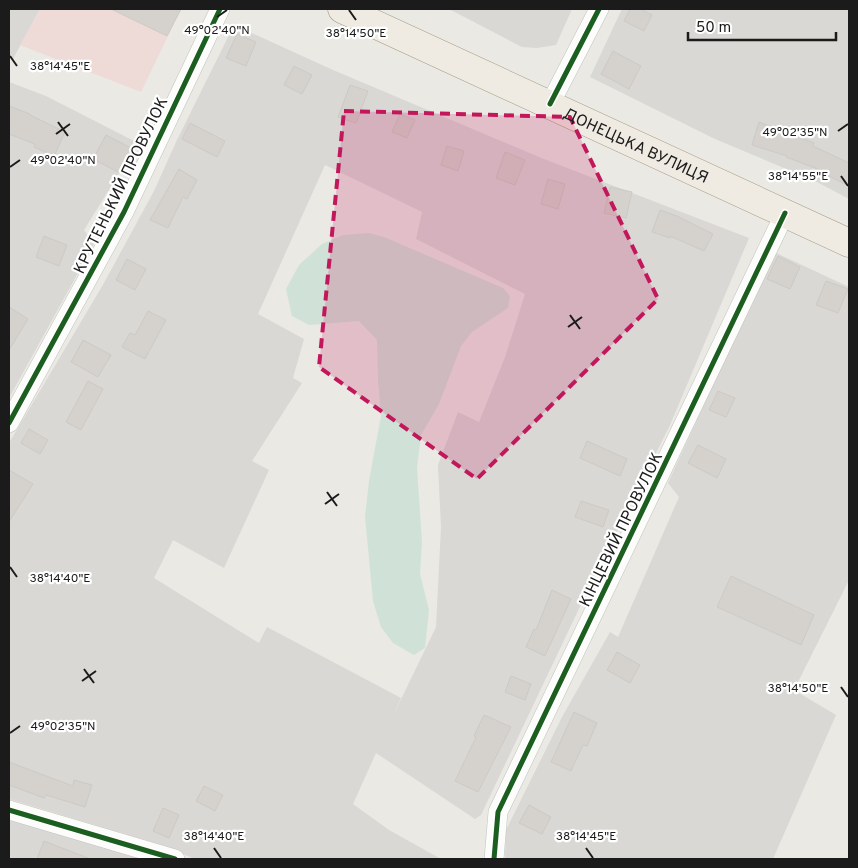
<svg xmlns="http://www.w3.org/2000/svg" width="858" height="868" font-family="Overpass,sans-serif">
<style>
.residential{fill:#d9d8d5;fill-rule:evenodd}
.commercial{fill:#eedbd7}
.wetland{fill:#d0e2d8}
.building{fill:#d5d2ce;stroke:#cdcac5}
.lines{fill:none;stroke-linecap:round;stroke-linejoin:round}
.minor-casing{stroke:#c2c2c0;stroke-width:20}
.primary-casing{stroke:#a09780;stroke-width:29}
.minor{stroke:#fcfcfb;stroke-width:19}
.primary{stroke:#f0ebe2;stroke-width:28}
.cycleway-casing{stroke:#fff;stroke-width:8}
.cycleway{stroke:#1b5e20;stroke-width:5}
.marked{fill:#c2185b;fill-opacity:0.2;stroke:#c2185b;stroke-width:4;stroke-dasharray:10 6;stroke-linejoin:round}
.ticks{fill:none;stroke:#1b1b1b;stroke-width:2}
.labels{text-anchor:middle;stroke-width:4.5;stroke-linejoin:round;paint-order:stroke}
.street-label{font-size:16px;fill:#1b1b1b;stroke:#fff}
.ticks-label{font-size:12px;text-anchor:middle;fill:#1b1b1b;stroke:#fff;stroke-width:4.5;stroke-linejoin:round;paint-order:stroke}
</style>
<rect width="100%" height="100%" fill="#eae9e4"/>
<path class="residential" d="M9,9H40L13,59L9,57Z
M449,9H572L556,45L537,48L522,47Z
M622,9H849V199L815,181L715,139L590,77Z
M234,25L333,70L544,159L749,238L670,425L586,594L481,815L475,819L376,753L353,804L389,830L441,859H194L169,847L9,799V443L104,283L154,191L176,142ZM325,165L422,212L416,239L525,294L505,357L479,422L458,412L438,465L441,527L436,627L392,718L401,698L267,627L259,643L154,578L173,540L224,568L269,470L252,461L302,383L293,378L304,339L258,314Z
M9,82L46,96L138,143L84,230L94,244L9,398Z
M774,252L849,287V580L794,690L836,715L773,859H505L506,830L562,717L610,632L618,637L679,497L668,483Z
M9,819L119,851L139,859H9Z"/>
<path class="commercial" d="M40,9H181L141,92L20,45Z"/>
<path class="wetland" d="M369,233L384,237L503,288L510,296L508,308L472,332L461,346L439,404L421,435L417,467L422,542L420,574L429,610L425,648L414,655L393,643L381,627L373,601L365,517L369,481L381,416L378,379L377,340L359,321L309,325L292,316L286,289L299,265L322,244L343,235Z"/>
<path class="building" d="M111,9H181L167,36Z
M630,9H641L652,15L644,31L624,21Z
M237,34L256,42L246,66L226,58Z
M613,51L641,66L629,89L601,74Z
M294,66L312,75L302,94L284,85Z
M350,85L368,91L356,123L338,117Z
M9,106L30,114V115L65,132L54,156L34,147L35,144L9,134Z
M400,114L415,120L407,138L392,132Z
M759,122L814,143L813,146L849,163V186L827,175L828,173L786,157L787,156L752,145Z
M190,123L225,141L217,157L182,139Z
M106,135L133,149L120,173L93,159Z
M447,146L464,151L458,171L441,165Z
M505,152L525,160L515,185L496,178Z
M179,169L197,180L187,199L183,197L168,228L150,220Z
M548,179L565,184L558,209L541,204Z
M610,187L632,192L626,218L604,213Z
M660,210L677,216L713,234L704,251L670,236V238L652,232Z
M44,236L67,245L59,266L36,257Z
M778,256L800,267L790,289L767,279Z
M127,259L146,269L135,290L116,280Z
M826,281L848,289L838,313L816,305Z
M9,307L28,319L9,350Z
M148,311L166,320L145,359L122,347L130,333L135,335Z
M83,340L111,355L98,377L71,362Z
M88,381L103,389L81,430L66,422Z
M718,391L735,398L726,417L709,410Z
M29,429L48,440L40,454L21,443Z
M587,441L627,459L620,476L580,458Z
M698,445L726,459L717,478L688,463Z
M9,470L33,484L9,522Z
M581,501L609,510L603,527L575,517Z
M731,576L814,615L801,645L717,607Z
M552,590L571,599L545,656L526,647L534,629L536,630Z
M617,652L640,665L630,683L607,670Z
M511,676L531,684L525,700L505,692Z
M574,712L597,723L587,746L583,745L571,771L551,762Z
M484,715L511,727L478,792L455,781L476,737L474,736Z
M9,762L73,786L74,780L92,785L85,807L46,795L44,798L9,785Z
M204,786L223,795L215,811L196,801Z
M529,805L551,817L542,834L519,823Z
M163,808L179,815L169,838L153,831Z
M44,841L88,858V859H37Z"/>
<g class="lines">
<defs>
<path id="minor" d="M550,104L599,9
M9,423L124,212L220,9
M9,810L175,859
M494,859L498,812L785,213"/>
<g id="primary">
<path id="s1" d="M342,9L849,243"/>
</g>
</defs>
<use href="#minor" class="minor-casing"/>
<use href="#primary" class="primary-casing"/>
<use href="#minor" class="minor"/>
<use href="#primary" class="primary"/>
<defs>
<path id="cycleway" d="M550,104L599,9
M9,423L124,212L220,9
M9,810L175,859
M494,859L498,812L785,213"/>
</defs>
<use href="#cycleway" class="cycleway-casing"/>
<use href="#cycleway" class="cycleway"/>
</g>
<path class="marked" d="M344,111L570,117L658,299L477,479L319,367Z"/>
<path class="ticks" d="M349,10L356,20M217,17L227,10M10,56L17,66M58,122L68,136M838,131L848,124M56,134L70,124M10,167L20,160M841,176L848,186M570,315L580,329M568,327L582,317M327,492L337,506M325,504L339,494M10,567L17,577M84,669L94,683M82,681L96,671M841,687L848,697M10,733L20,726M214,848L221,858M586,848L593,858"/>
<g class="labels">
<g class="street-label">
<text dy="6" stroke="none"><textPath href="#s1" startOffset="324">ДОНЕЦЬКА ВУЛИЦЯ</textPath></text>
<text transform="translate(120 185) rotate(-64)" y="6">КРУТЕНЬКИЙ ПРОВУЛОК</text>
<text transform="translate(620 529) rotate(-64)" y="6">КІНЦЕВИЙ ПРОВУЛОК</text>
</g>
</g>
<g class="ticks-label">
<text x="217" y="34">49°02'40"N</text>
<text x="356" y="37">38°14'50"E</text>
<text x="60" y="70">38°14'45"E</text>
<text x="795" y="136">49°02'35"N</text>
<text x="63" y="164">49°02'40"N</text>
<text x="798" y="180">38°14'55"E</text>
<text x="60" y="582">38°14'40"E</text>
<text x="798" y="692">38°14'50"E</text>
<text x="63" y="730">49°02'35"N</text>
<text x="214" y="840">38°14'40"E</text>
<text x="586" y="840">38°14'45"E</text>
</g>
<rect width="858" height="868" fill="none" stroke="#1b1b1b" stroke-width="20"/>
<path d="M688 32v8h148v-8" fill="none" stroke="#1b1b1b" stroke-width="2.5"/>
<text x="696" y="32" font-size="15" fill="#1b1b1b" stroke="#ffffff" stroke-width="4" paint-order="stroke">50 m</text>
</svg>
